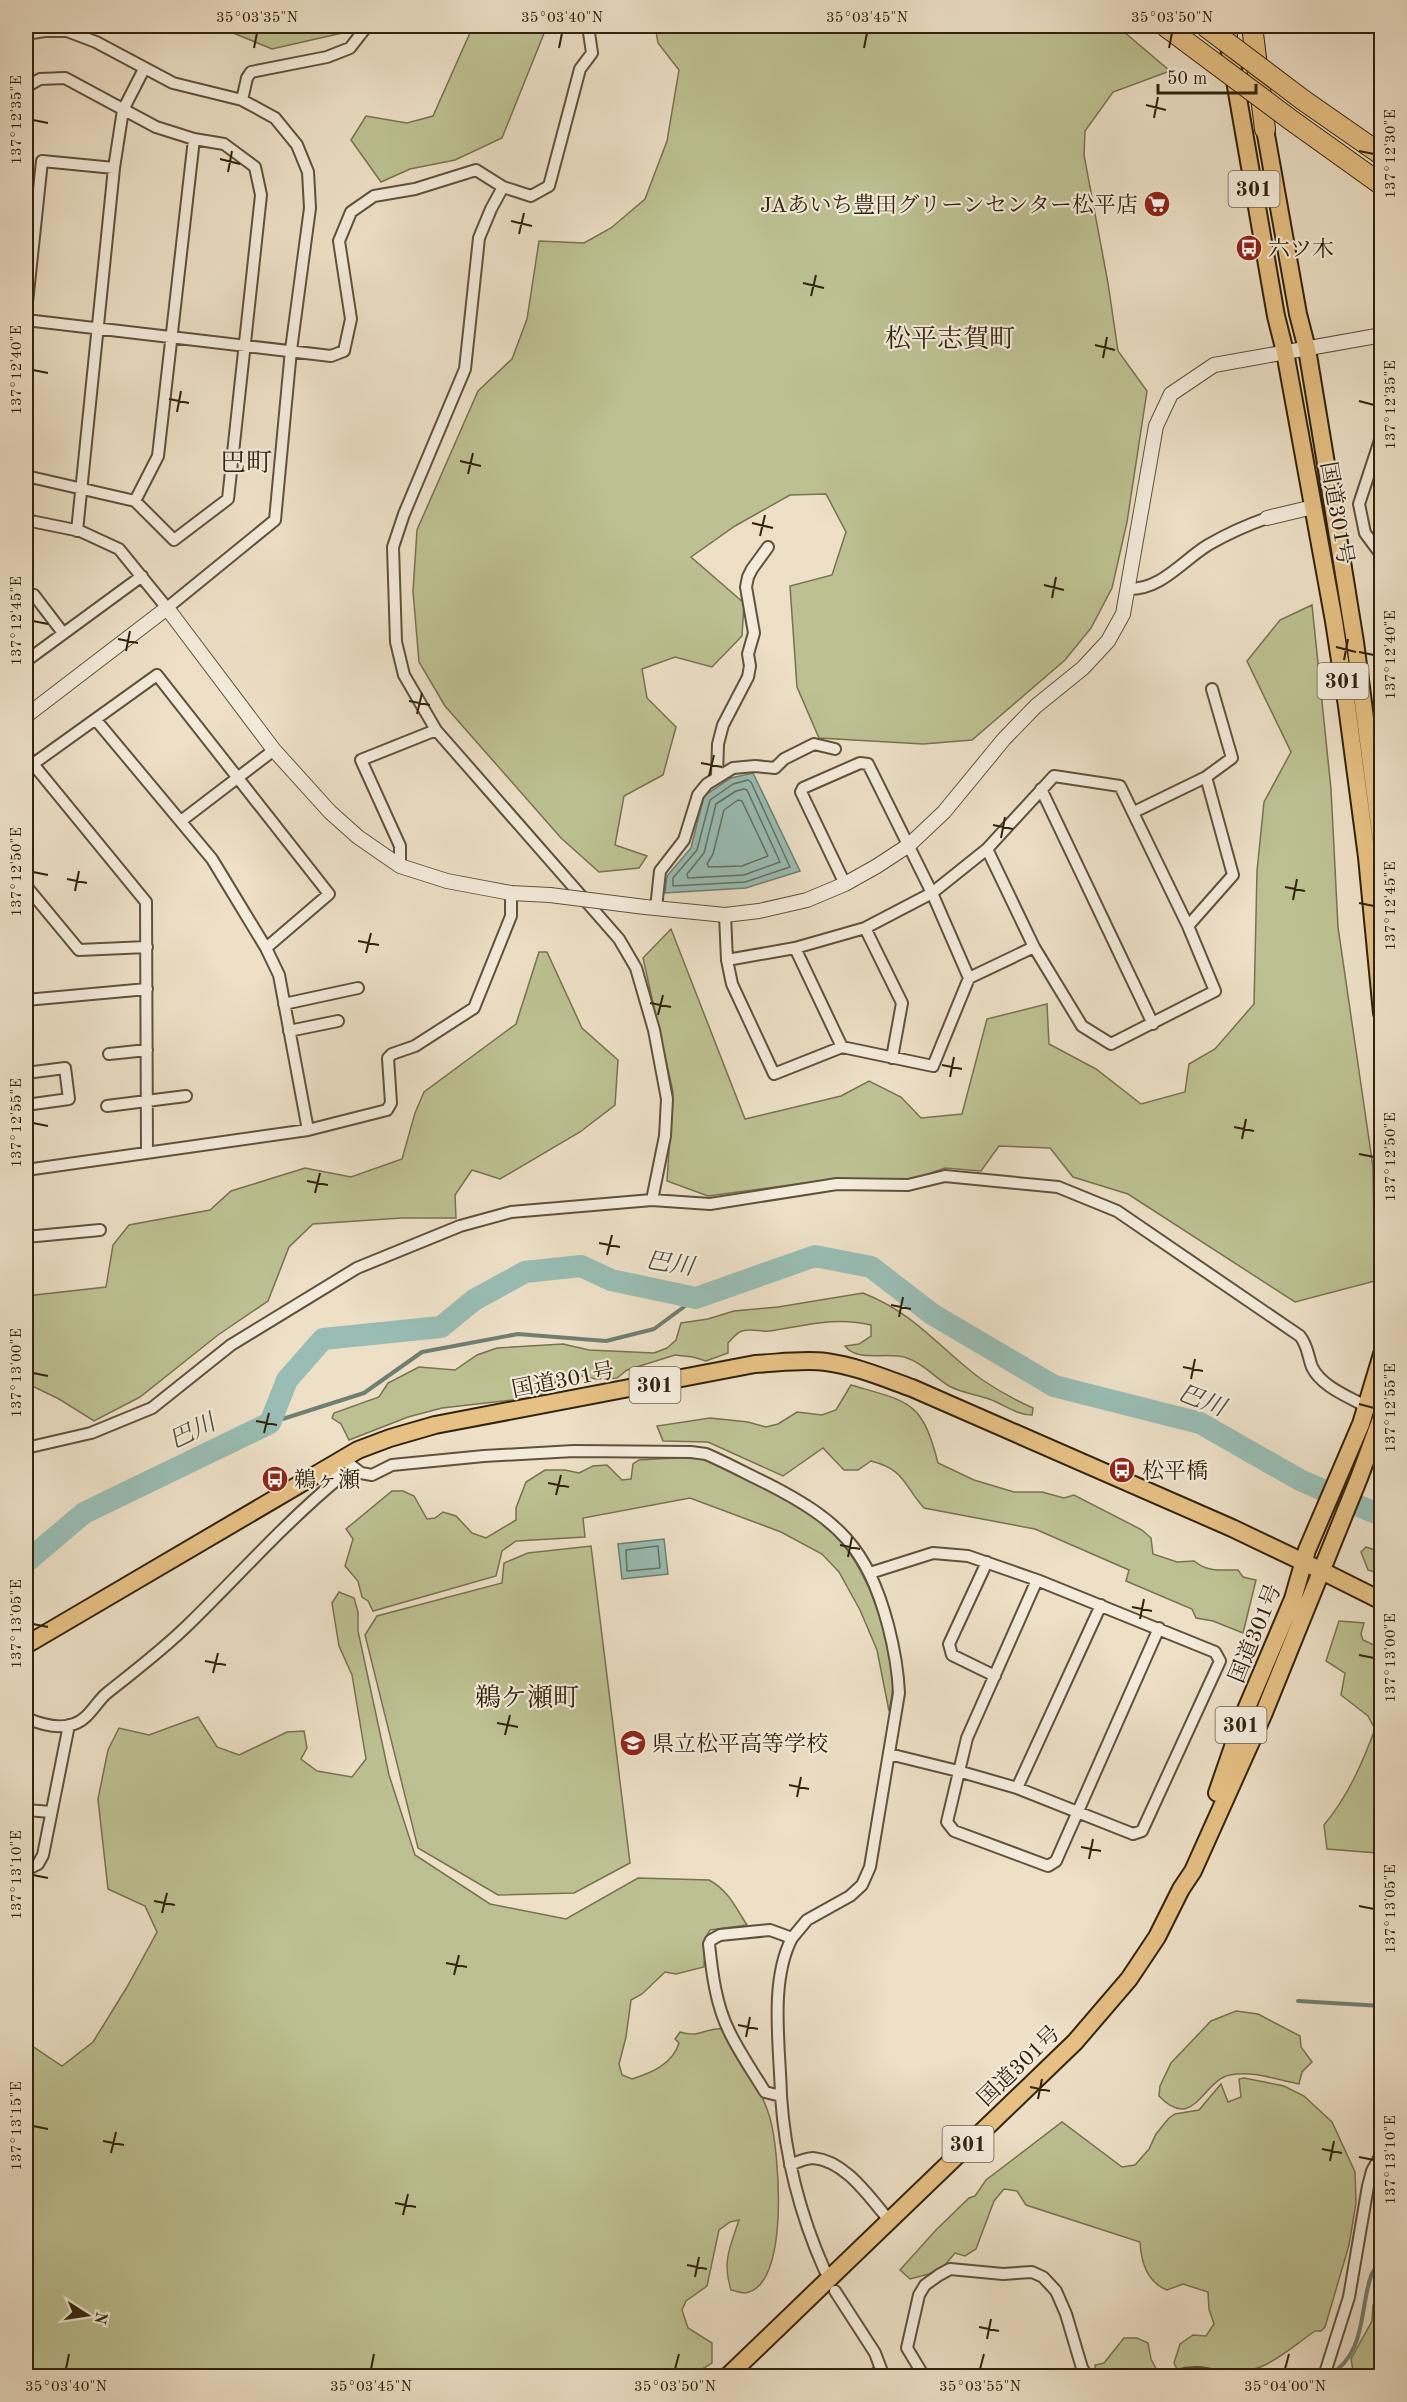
<svg xmlns="http://www.w3.org/2000/svg" width="1407" height="2402" font-family="'Old Standard TT','Noto Serif JP',serif">
<style>
.green{fill:#bdc192;stroke:#787250;stroke-width:1.5}
.water{fill:#99bdb4;stroke:#707f71;stroke-width:1.5}
.lines{fill:none;stroke-linecap:round;stroke-linejoin:round}
.shore{stroke:#667060;stroke-width:1.5}
.stream{stroke:#707f71;stroke-width:4}
.river{stroke:#99bdb4;stroke-width:22}
.minor-casing{stroke:#61523c;stroke-width:14}
.tertiary-casing{stroke:#61523c;stroke-width:16}
.primary-casing{stroke:#32230d;stroke-width:20}
.trunk-casing{stroke:#32230d;stroke-width:20}
.motorway-casing{stroke:#32230d;stroke-width:22}
.minor{stroke:#f3ebdb;stroke-width:10}
.tertiary{stroke:#f3ebdb;stroke-width:14}
.primary{stroke:#e6c084;stroke-width:16}
.trunk{stroke:#e6c084;stroke-width:16}
.motorway{stroke:#e6c084;stroke-width:20}
.tertiary-bridge-casing{stroke:#61523c;stroke-width:16;stroke-linecap:butt}
.motorway-bridge-casing{stroke:#32230d;stroke-width:22;stroke-linecap:butt}
.tertiary-bridge{stroke:#f3ebdb;stroke-width:14}
.motorway-bridge{stroke:#e6c084;stroke-width:20}
.ticks{fill:none;stroke:#32230d;stroke-width:2}
.labels{text-anchor:middle;stroke-width:4.5;stroke-linejoin:round;paint-order:stroke}
.shield{fill:#f3ebdb;stroke:#6c5f4b;stroke-width:1.5}
.shield-label{font-size:21px;font-weight:bold;fill:#32230d}
.poi-label{font-size:22px;fill:#32230d;stroke:#f3ebdb;text-anchor:start}
.street-label{font-size:22px;fill:#32230d;stroke:#f3ebdb}
.water-label{font-size:24px;font-style:italic;fill:#51513f;stroke:#f3ebdb}
.quarter-label{font-size:26px;fill:#32230d;stroke:#f3ebdb}
.neatline{fill:none;stroke:#32230d;stroke-width:2}
.ticks-label{font-size:15px;text-anchor:middle;fill:#32230d}
</style>
<rect width="100%" height="100%" fill="#ede0c7"/>
<filter id="stains"><feTurbulence type="fractalNoise" baseFrequency=".00333" numOctaves="4"/><feColorMatrix values="0 0 0 0 .2 0 0 0 0 .09 0 0 0 0 .02 0 0 0 .5 -.17"/></filter>
<radialGradient id="worn" r=".72"><stop offset=".6" stop-color="#630" stop-opacity="0"/><stop offset="1" stop-color="#630" stop-opacity=".3"/></radialGradient>
<path class="green" d="M216,26H358L355,30L272,49Z
M473,26H547L502,138L455,160L410,169L381,182L351,140L366,116L407,123L433,116Z
M655,26H1117L1170,71L1113,92L1085,131L1084,155L1108,283L1118,351L1147,391L1127,522L1112,588L1091,628L1065,660L972,740L923,744L819,738L797,687L790,586L832,575L846,532L826,494L790,495L735,526L691,557L744,603L742,636L712,667L675,657L642,669L647,698L676,727L663,775L624,796L615,845L647,856L639,868L599,872L561,838L445,706L419,662L413,591L417,530L478,391L512,359L527,319L539,241L584,243L611,228L645,199L667,141L679,70L658,43Z
M1312,605L1331,789L1338,927L1373,1167L1375,1281L1295,1302L1128,1194L1073,1177L1050,1148L999,1146L981,1171L945,1168L911,1180L835,1179L708,1196L667,1181L673,1092L643,958L671,929L745,1119L841,1096L869,1081L901,1097L921,1118L962,1114L987,1019L1047,1004L1049,1044L1096,1069L1141,1104L1185,1092L1189,1064L1215,1049L1254,1004L1257,871L1264,802L1291,752L1247,661L1280,620Z
M539,952H547L582,1028L618,1060L615,1105L580,1132L500,1179L472,1170L455,1195L456,1218H401L313,1224L289,1247L268,1301L218,1335L140,1397L94,1421L59,1399L26,1383V1296L106,1287L113,1245L129,1225L210,1210L231,1191L305,1168L351,1177L402,1159L415,1113L424,1092L516,1024Z
M863,1293C916,1314 938,1347 981,1379C997,1390 1015,1400 1033,1408L1032,1415C1016,1415 1004,1404 989,1399C975,1394 962,1393 949,1386C934,1377 923,1363 907,1358C888,1351 858,1363 845,1346L859,1344L871,1336V1325C835,1316 804,1326 769,1331C760,1332 752,1328 742,1331C736,1333 732,1339 728,1343V1353L706,1361L693,1357L675,1355L627,1370L617,1378L596,1379L572,1374L557,1381L538,1397L442,1408L408,1417L349,1440L341,1424L332,1418L334,1413L379,1397L388,1383L419,1367L455,1370L477,1355L497,1348L563,1344L589,1350L654,1353L667,1348L676,1340L681,1323L708,1319L734,1311L778,1307Z
M851,1385C909,1402 922,1400 938,1463L974,1480L1014,1492H1042L1064,1498L1074,1495L1142,1530L1151,1538L1153,1554L1177,1562L1194,1561C1207,1572 1221,1570 1238,1570L1243,1577L1256,1580L1243,1633L1213,1621L1196,1618L1192,1609L1126,1581L1129,1570L1035,1529L924,1508C903,1485 906,1470 871,1461L858,1470H844L823,1448L783,1476L708,1442L663,1441L657,1426L710,1418L748,1422L766,1427L778,1424L797,1412L822,1415L836,1410Z
M691,1457L707,1460L720,1466C750,1482 804,1504 828,1527C862,1559 885,1620 893,1666C895,1681 892,1697 889,1711L877,1650L860,1610L839,1572L822,1554L781,1532L690,1498L583,1518L585,1537L516,1541L502,1551L496,1576L373,1611L368,1601L362,1597L358,1581L345,1566L353,1539L346,1529L392,1491H403L414,1496L427,1519L435,1518L443,1512L456,1516L472,1533L486,1538L516,1520V1508L526,1482L545,1470H565L579,1473L593,1466L607,1465L622,1480L631,1479L633,1464L639,1460Z
M591,1546L630,1863L574,1893L498,1895L418,1848L365,1635L377,1616L502,1583L504,1563L528,1553Z
M1366,1547L1381,1552V1574L1368,1570L1361,1552Z
M339,1592L354,1598L358,1612V1631L389,1775L415,1855L490,1904L566,1919L638,1878L709,1880C728,1890 736,1908 747,1925L710,1930L705,1939L704,1967L676,1974L665,1972L642,1994L631,2000L626,2037L619,2064L622,2075L632,2079C651,2073 673,2064 679,2043L675,2039L680,2032C701,2039 707,2026 723,2029C739,2057 761,2087 770,2118C779,2149 791,2287 745,2293C741,2293 735,2291 731,2290C722,2262 730,2247 739,2220L730,2222L719,2230L707,2286L686,2301L682,2310L688,2328L712,2343V2363L691,2376H26V2042L62,2066L93,2042L127,1987L157,1932L145,1906L108,1889L98,1799L108,1750L119,1728L149,1735L198,1717L217,1747L239,1755L287,1732L304,1731L307,1748L301,1759L317,1771L352,1777L366,1759L352,1675L339,1646L332,1603Z
M1339,1621L1364,1623L1361,1634L1363,1640L1374,1645L1381,1655V1867L1377,1853L1327,1849L1324,1825C1348,1796 1362,1764 1375,1729L1368,1716L1341,1695L1345,1673L1326,1661Z
M1236,2011L1258,2014L1300,2036L1301,2047L1312,2062L1302,2072L1299,2084C1277,2080 1253,2070 1230,2075C1203,2080 1194,2133 1159,2096L1160,2086L1171,2063L1211,2021Z
M1244,2078L1284,2086L1304,2096L1332,2122L1355,2172L1356,2203L1349,2245L1325,2327L1321,2331H1315C1299,2342 1283,2356 1265,2365C1242,2377 1203,2367 1177,2369L1174,2363L1180,2344L1193,2335L1206,2336L1214,2324L1209,2309L1208,2292L1183,2284L1167,2290C1147,2282 1141,2263 1140,2242L1026,2205L1017,2191L1004,2189L994,2201L976,2249L965,2256L955,2253L940,2271L910,2279L900,2270L936,2230L969,2198L975,2196L986,2180L1062,2122L1122,2167L1135,2165L1149,2149L1156,2134L1169,2118L1175,2114L1199,2110L1221,2084L1228,2102L1241,2097L1239,2079Z
M1381,2297V2376H1354L1351,2359L1372,2321L1373,2305Z
M1124,2338H1137L1148,2343L1151,2359L1160,2376H1096L1095,2365L1104,2363Z"/>
<path class="water" d="M753,773L800,871L746,888L665,893L667,876L691,848L704,796L731,778Z
M664,1539L668,1574L622,1579L618,1544Z"/>
<g class="lines">
<path class="shore" d="M748,780L751,782L790,867L745,882L673,886V878L697,850L710,800L733,784Z
M744,789L747,790L780,862L744,875L688,878L687,874L704,853L716,804L736,791Z
M738,800L742,801L768,856L742,866L709,867L707,864L713,854L724,810Z
M658,1546L660,1568L627,1571L626,1550Z"/>
<path class="stream" d="M270,1423L364,1393L422,1352L518,1334L606,1341L654,1329L696,1298
M1298,2001L1382,2006
M1329,2376C1367,2352 1359,2311 1371,2276C1373,2270 1378,2265 1382,2260"/>
<path class="river" d="M26,1562L84,1513L270,1423L287,1380L323,1339L441,1327L474,1300L525,1272L581,1266L611,1280L696,1298L815,1256L871,1267L932,1314L1054,1386L1200,1423L1300,1480L1373,1512L1382,1513"/>
<defs>
<path id="minor" d="M26,34L45,31H67L96,42L173,83L242,100L275,118L297,145L308,172L310,208L291,350L275,520L167,608L119,549L80,531L26,520
M26,87L40,79L65,78L156,127L194,139L224,144L255,167L261,195L228,499L174,540L135,501L26,476
M242,100L247,78L251,72L327,57L350,48L367,26
M503,187L491,209L479,238L465,369L404,514L393,547L396,642L404,675L436,730L619,939L636,968L654,1030L667,1099L665,1136L652,1200
M26,312L42,161L114,168
M26,320L331,356L344,351L351,319L339,241L351,212L374,196L415,189L476,170L503,187L531,196L549,186L580,69L592,53L588,26
M1382,434L1359,504L1365,533L1382,556
M135,501L158,456L194,139
M77,531L114,168L123,110L144,69
M1129,589C1162,589 1182,561 1208,545C1227,534 1247,525 1267,518
M26,594L34,595L63,633
M26,661L142,576
M96,720L212,859L266,948L279,975L308,1130
M26,754L33,764
M717,776L718,744L723,725L748,677L750,666L748,654L754,633L746,587L748,577L752,569L768,547
M1206,777L1232,758L1212,689
M1041,789L1153,1024
M1134,812L1206,777L1233,875L1188,926
M181,821L274,750
M400,866V846L361,760L436,730
M845,884L801,792L803,788L860,763L868,764L932,893L969,978
M26,886L79,950L147,947
M656,908L660,871L684,840L698,795L707,784L733,768L755,766L775,768L784,759L814,744L835,749
M725,915L727,960L732,984L774,1074L842,1047L933,1066L969,978L1034,947
M865,928L902,1003L892,1058
M795,948L842,1047
M727,960L795,948L865,928L932,893L987,849L1054,776L1120,786L1188,926L1215,991L1111,1044L1082,1026L1034,947L987,849
M26,1000L147,989
M284,1004L358,988
M289,1031L338,1021
M109,1054L147,1050
M26,1073L65,1068L69,1099L26,1105
M107,1106L186,1096
M147,1153L146,902L33,764L157,675L329,894L266,948
M26,1170L308,1130L387,1110L391,1103L388,1058L392,1054L415,1046L474,1008L511,916V893
M26,1237L100,1230
M26,1448L91,1433L152,1408L231,1345L357,1268L460,1226L511,1212L652,1200L710,1204L837,1184L908,1185L945,1176L1058,1187L1117,1211L1300,1336C1308,1346 1308,1357 1312,1367C1321,1386 1347,1396 1365,1406
M343,1459L361,1473L372,1475L392,1465L484,1456L574,1451L691,1452L706,1454C727,1463 747,1474 768,1484C838,1520 867,1547 888,1625C894,1648 898,1669 899,1693L870,1867L862,1885L850,1896L807,1920L792,1938L770,1930L720,1935L711,1940L709,1944C712,1973 716,2005 729,2031C739,2052 753,2072 765,2092L781,2096C785,2156 800,2215 825,2271
M987,1562L949,1644L952,1655L995,1676
M870,1573L933,1553L968,1556L1037,1580L1215,1652L1220,1661L1142,1831L1133,1834L1017,1788L958,1771L889,1754
M1037,1580L967,1738L947,1822L954,1831L1048,1866L1056,1861L1159,1628
M26,1718C40,1724 58,1730 74,1724C89,1719 96,1702 107,1693C136,1670 165,1648 191,1622C240,1574 285,1523 338,1479L331,1466
M1017,1788L1101,1605
M26,1810L51,1812
M26,1870L38,1864L43,1855L69,1725
M781,2096C780,2047 769,1982 792,1938
M790,2165C797,2162 806,2158 813,2158C846,2161 869,2197 889,2220
M835,2291L875,2353L881,2369L873,2376
M921,2376L922,2373L907,2348L919,2295L925,2285L939,2275L950,2269L1003,2274L1032,2272L1043,2277L1056,2291L1066,2314L1082,2368L1087,2376
M1177,2376C1192,2371 1203,2373 1217,2376
M1235,2376H1258
M1324,2376L1349,2297L1368,2186L1372,2171L1382,2153"/>
<path id="tertiary" d="M1267,518L1313,507
M26,716L167,608L274,750L330,812L358,837L400,866L447,881L511,893L550,895
M645,907L725,915L759,911L807,900L845,884L877,866L909,845L944,812L1004,739L1036,706L1083,668L1108,641L1123,614L1156,426L1171,394L1214,365L1382,335"/>
<path id="primary" d="M1320,1570L1382,1601"/>
<path id="trunk" d="M1227,35L1276,316L1285,352L1334,621L1347,706L1367,857L1382,1013
M1263,118L1298,314L1307,349L1333,506L1355,642L1382,847
M26,1645L358,1450L390,1438L435,1425L755,1364C778,1363 803,1359 826,1362C856,1366 884,1378 912,1388L1232,1528L1320,1570
M1217,1793L1245,1712L1293,1599L1307,1550L1361,1424L1382,1354
M728,2376L1075,2042L1129,1979L1157,1937L1181,1889L1193,1871L1263,1715L1359,1478L1382,1416"/>
<path id="motorway" d="M1226,26L1227,36
M1252,26L1265,129"/>
</defs>
<use href="#minor" class="minor-casing"/>
<use href="#tertiary" class="tertiary-casing"/>
<use href="#primary" class="primary-casing"/>
<use href="#trunk" class="trunk-casing"/>
<use href="#motorway" class="motorway-casing"/>
<use href="#minor" class="minor"/>
<use href="#tertiary" class="tertiary"/>
<use href="#primary" class="primary"/>
<use href="#trunk" class="trunk"/>
<use href="#motorway" class="motorway"/>
<defs>
<path id="tertiary-bridge" d="M550,895L645,907"/>
<path id="motorway-bridge" d="M1165,26L1291,120L1382,185
M1205,26L1303,100L1382,155"/>
</defs>
<use href="#tertiary-bridge" class="tertiary-bridge-casing"/>
<use href="#motorway-bridge" class="motorway-bridge-casing"/>
<use href="#tertiary-bridge" class="tertiary-bridge"/>
<use href="#motorway-bridge" class="motorway-bridge"/>
</g>
<path class="ticks" d="M254,48L257,33M559,48L562,33M864,48L867,33M1169,48L1172,33M1146,105L1166,110M1154,118L1158,97M33,120L48,123M1359,151L1374,154M220,159L240,164M228,172L232,151M511,221L532,226M519,234L524,213M803,283L824,288M811,296L816,275M1095,345L1115,350M1103,358L1107,337M33,370L48,373M169,399L189,403M1359,401L1374,405M177,412L181,391M460,461L481,466M468,474L473,453M752,523L773,528M760,536L765,515M1044,585L1064,590M1052,598L1056,577M33,621L48,624M118,639L138,643M1336,647L1356,652M126,651L130,631M1359,652L1374,655M1344,660L1348,639M409,701L430,705M417,714L422,693M701,763L722,767M709,776L714,755M993,825L1013,829M1001,838L1005,817M33,872L48,875M67,879L87,883M1285,887L1305,891M75,891L79,871M1293,900L1297,879M1359,903L1374,906M358,941L379,945M366,953L371,933M650,1003L671,1007M658,1015L663,995M942,1065L962,1069M950,1077L954,1057M33,1123L48,1126M1234,1127L1254,1131M1242,1139L1246,1119M1359,1154L1374,1157M307,1181L328,1185M315,1193L320,1173M599,1243L620,1247M607,1255L612,1235M891,1305L911,1309M899,1317L903,1297M1183,1367L1203,1371M33,1373L48,1376M1191,1379L1195,1359M1359,1404L1374,1408M256,1421L277,1425M264,1433L269,1413M548,1483L569,1487M556,1495L561,1475M840,1545L860,1549M848,1557L852,1537M1132,1607L1152,1611M1140,1619L1144,1599M33,1624L48,1627M1359,1655L1374,1658M205,1661L226,1665M213,1673L218,1653M497,1723L518,1727M505,1735L510,1715M789,1785L809,1789M797,1797L801,1777M1081,1847L1101,1851M1089,1859L1093,1839M33,1875L48,1878M154,1901L175,1905M1359,1906L1374,1909M162,1913L167,1893M446,1963L467,1967M454,1975L459,1955M738,2025L758,2029M746,2037L750,2017M1030,2087L1050,2091M1038,2099L1042,2079M33,2126L48,2129M103,2141L124,2145M1322,2149L1342,2153M111,2153L116,2132M1359,2157L1374,2160M1330,2161L1334,2141M395,2203L416,2207M403,2215L408,2194M687,2265L707,2269M695,2277L699,2257M979,2327L999,2331M987,2339L991,2319M66,2369L69,2354M371,2369L374,2354M675,2369L679,2354M980,2369L984,2354M1285,2369L1289,2354"/>
<defs>
<symbol id="supermarket-disc" viewBox="-11 -11 22 22"><circle r="9.5" fill="#8f2418" stroke="#f3ebdb"/><path d="M-6-5.5h2.5l.6 2H6L4.5 2H-2.5L-4.4-4H-6ZM-1.5 3.2a1.3 1.3 0 1 0 .1 0ZM3 3.2a1.3 1.3 0 1 0 .1 0Z" fill="#fff"/></symbol>
<symbol id="bus-disc" viewBox="-11 -11 22 22"><circle r="9.5" fill="#8f2418" stroke="#f3ebdb"/><path d="M-5-6H5V4H4V6H2V4H-2V6H-4V4H-5ZM-3.5-4V0h7V-4ZM-3.5 1.2v1.5H-2V1.2ZM2 1.2v1.5H3.5V1.2Z" fill="#fff"/></symbol>
<symbol id="school-disc" viewBox="-11 -11 22 22"><circle r="9.5" fill="#8f2418" stroke="#f3ebdb"/><path d="M0-5L7-2L0 1L-7-2ZM-4 1L0 2.5L4 1V4Q0 6-4 4Z" fill="#fff"/></symbol>
</defs>
<g fill-rule="evenodd">
<use href="#supermarket-disc" x="1142" y="189" width="30" height="30"/>
<use href="#bus-disc" x="1234" y="233" width="30" height="30"/>
<use href="#bus-disc" x="1107" y="1455" width="30" height="30"/>
<use href="#bus-disc" x="260" y="1464" width="30" height="30"/>
<use href="#school-disc" x="618" y="1728" width="30" height="30"/>
</g>
<g class="labels">
<g class="shield">
<rect x="1228.5" y="171" width="51" height="36" rx="4.5"/>
<rect x="1317.5" y="663" width="51" height="36" rx="4.5"/>
<rect x="629.5" y="1367" width="51" height="36" rx="4.5"/>
<rect x="1215.5" y="1707" width="51" height="36" rx="4.5"/>
<rect x="942.5" y="2126" width="51" height="36" rx="4.5"/>
</g>
<g class="shield-label">
<text x="1254" y="196">301</text>
<text x="1343" y="688">301</text>
<text x="655" y="1392">301</text>
<text x="1241" y="1732">301</text>
<text x="968" y="2151">301</text>
</g>
<g class="poi-label">
<text x="1138" y="212" text-anchor="end">JAあいち豊田グリーンセンター松平店</text>
<text x="1268" y="256">六ツ木</text>
<text x="1142" y="1478">松平橋</text>
<text x="294" y="1487">鵜ヶ瀬</text>
<text x="652" y="1751">県立松平高等学校</text>
</g>
<g class="street-label">
<text transform="translate(1338 513) rotate(80)" y="8">国道301号</text>
<text transform="translate(563 1379) rotate(-11)" y="8">国道301号</text>
<text transform="translate(1254 1633) rotate(-68)" y="8">国道301号</text>
<text transform="translate(1018 2065) rotate(-44)" y="8">国道301号</text>
</g>
<g class="water-label">
<text transform="translate(670 1263) rotate(9)" y="8">巴川</text>
<text transform="translate(1202 1400) rotate(21)" y="8">巴川</text>
<text transform="translate(192 1431) rotate(-26)" y="8">巴川</text>
</g>
<g class="quarter-label">
<text x="950" y="347">松平志賀町</text>
<text x="246" y="471">巴町</text>
<text x="527" y="1706">鵜ケ瀬町</text>
</g>
</g>
<rect width="1407" height="2402" fill="none" stroke="#ede0c7" stroke-width="66"/>
<g transform="translate(87 2315) rotate(102)" stroke="#f3ebdb" stroke-width="4.5" paint-order="stroke">
<path d="M0-4.5L10 22L0 15L-10 22Z" fill="#32230d"/>
<text y="-9" font-size="16" font-weight="bold" text-anchor="middle" fill="#32230d">N</text>
</g>
<path d="M1158 84v9h98v-9" fill="none" stroke="#32230d" stroke-width="3"/>
<text x="1167" y="84" font-size="18" fill="#32230d" stroke="#f3ebdb" stroke-width="4.5" paint-order="stroke">50 m</text>
<rect x="33" y="33" width="1341" height="2336" class="neatline"/>
<g class="ticks-label">
<text x="257" y="22">35°03'35"N</text>
<text x="562" y="22">35°03'40"N</text>
<text x="867" y="22">35°03'45"N</text>
<text x="1172" y="22">35°03'50"N</text>
<text transform="translate(16 120) rotate(-90)" y="5">137°12'35"E</text>
<text transform="translate(1390 154) rotate(-90)" y="5">137°12'30"E</text>
<text transform="translate(16 370) rotate(-90)" y="5">137°12'40"E</text>
<text transform="translate(1390 405) rotate(-90)" y="5">137°12'35"E</text>
<text transform="translate(16 621) rotate(-90)" y="5">137°12'45"E</text>
<text transform="translate(1390 655) rotate(-90)" y="5">137°12'40"E</text>
<text transform="translate(16 872) rotate(-90)" y="5">137°12'50"E</text>
<text transform="translate(1390 906) rotate(-90)" y="5">137°12'45"E</text>
<text transform="translate(16 1123) rotate(-90)" y="5">137°12'55"E</text>
<text transform="translate(1390 1157) rotate(-90)" y="5">137°12'50"E</text>
<text transform="translate(16 1373) rotate(-90)" y="5">137°13'00"E</text>
<text transform="translate(1390 1408) rotate(-90)" y="5">137°12'55"E</text>
<text transform="translate(16 1624) rotate(-90)" y="5">137°13'05"E</text>
<text transform="translate(1390 1658) rotate(-90)" y="5">137°13'00"E</text>
<text transform="translate(16 1875) rotate(-90)" y="5">137°13'10"E</text>
<text transform="translate(1390 1909) rotate(-90)" y="5">137°13'05"E</text>
<text transform="translate(16 2126) rotate(-90)" y="5">137°13'15"E</text>
<text transform="translate(1390 2160) rotate(-90)" y="5">137°13'10"E</text>
<text x="66" y="2391">35°03'40"N</text>
<text x="371" y="2391">35°03'45"N</text>
<text x="675" y="2391">35°03'50"N</text>
<text x="980" y="2391">35°03'55"N</text>
<text x="1285" y="2391">35°04'00"N</text>
</g>
<rect width="100%" height="100%" filter="url(#stains)"/>
<rect width="100%" height="100%" fill="url(#worn)"/>
</svg>
